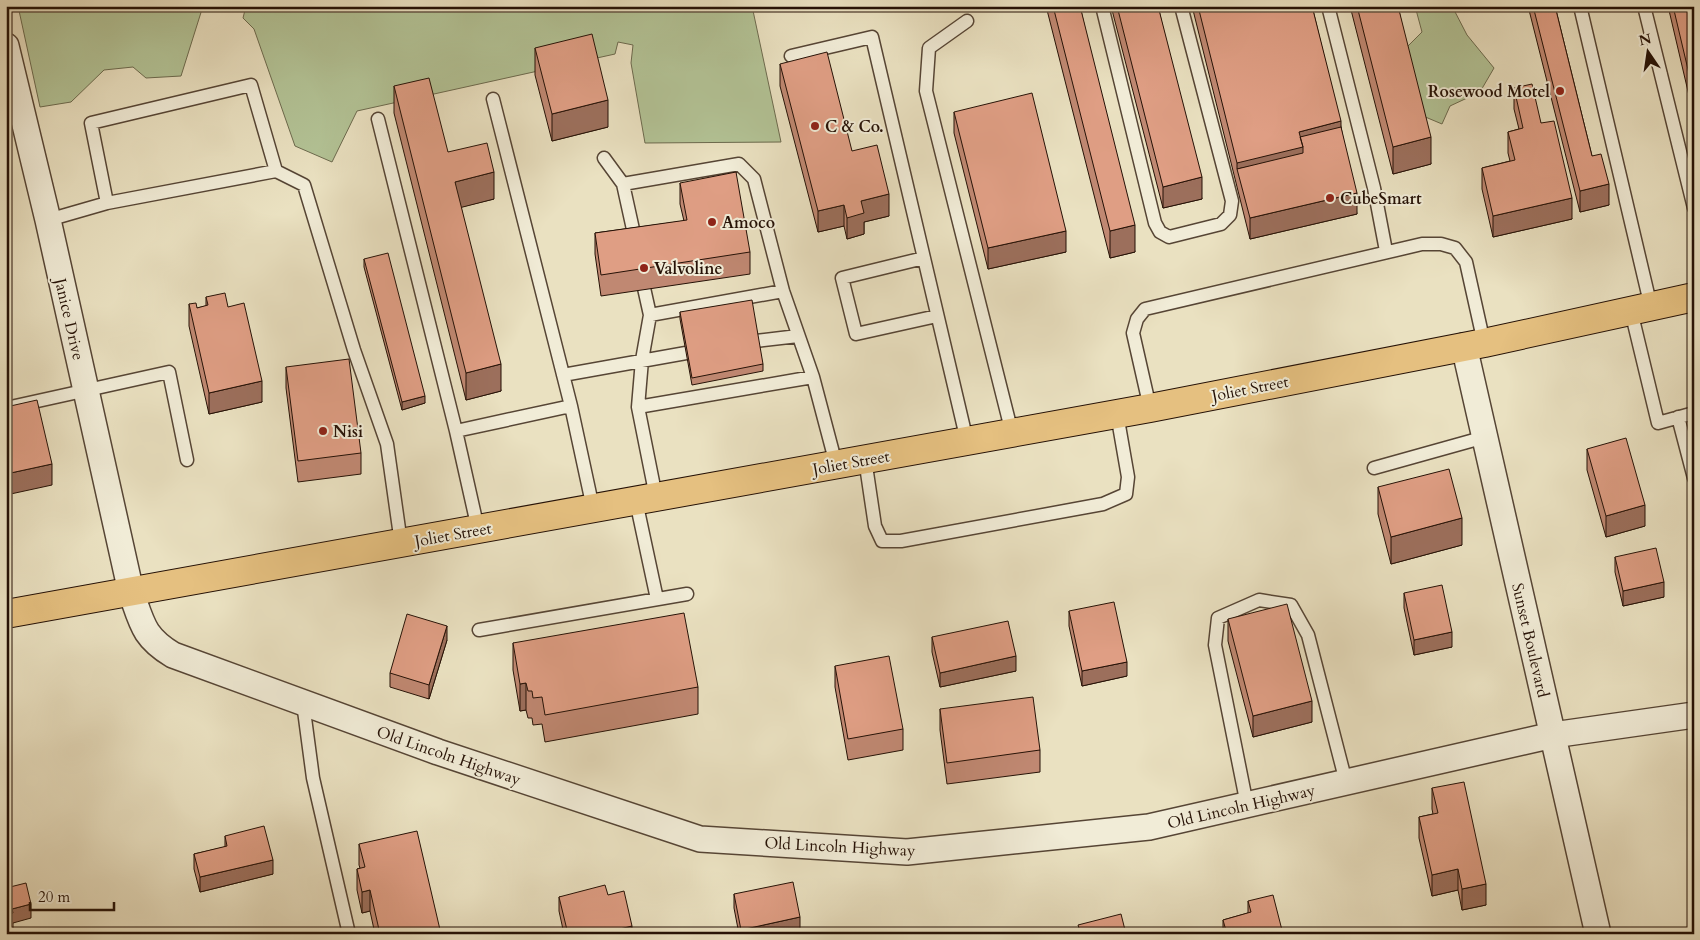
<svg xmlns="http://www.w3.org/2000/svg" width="1700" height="940" font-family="Cardo,serif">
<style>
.green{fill:#b3c396;stroke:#6c6a4e}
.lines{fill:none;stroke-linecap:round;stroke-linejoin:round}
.lane-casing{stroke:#564535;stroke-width:15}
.street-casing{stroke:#564535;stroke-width:28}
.primary-casing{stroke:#251106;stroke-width:30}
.lane{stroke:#f1ecd7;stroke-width:12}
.street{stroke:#f1ecd7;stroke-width:25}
.primary{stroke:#e5c080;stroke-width:28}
.wall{fill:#c08872;stroke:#251106}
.shaded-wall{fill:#9c6f5c;stroke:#251106}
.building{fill:#df9e84;stroke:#251106}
.poi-dot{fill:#8f2418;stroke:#f1ecd7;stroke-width:2}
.labels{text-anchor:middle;stroke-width:4;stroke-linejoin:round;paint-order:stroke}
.poi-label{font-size:16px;font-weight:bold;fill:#251106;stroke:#f1ecd7;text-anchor:start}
.street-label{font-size:16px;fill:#251106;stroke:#f1ecd7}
</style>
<rect width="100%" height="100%" fill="#eae1c1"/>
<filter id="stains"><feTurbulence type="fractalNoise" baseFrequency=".004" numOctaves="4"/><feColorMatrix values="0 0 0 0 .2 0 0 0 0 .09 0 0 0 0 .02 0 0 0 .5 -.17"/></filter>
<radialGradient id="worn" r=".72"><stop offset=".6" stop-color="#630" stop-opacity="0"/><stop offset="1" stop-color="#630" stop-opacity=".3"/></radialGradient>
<path class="green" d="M18,6H203L181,76L146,78L133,67L104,70L71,102L40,107Z
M246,6H752L781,142L645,143L631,63L633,45L618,42L615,54L357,111L332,162L295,146L254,29L243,18Z
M1415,6H1452L1467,35L1494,68L1480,92L1450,106L1442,124L1423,116L1407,47L1422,32Z"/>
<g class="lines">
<defs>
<path id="lane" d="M1102,6L1155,223L1160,232L1169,237L1221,224L1230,215L1232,201L1181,6
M1328,6L1374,188L1386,251
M1580,6L1651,307
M1644,6L1694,208
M967,21L929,48L926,91L1012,433
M791,56L872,37L967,441
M493,99L571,406
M378,119L456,431
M604,158L623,184
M107,203L276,171
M48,220L107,203L91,123L251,85L276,171L304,185L354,350L387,444L401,543
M636,243L623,184L739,164L754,179L783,291L813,377
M924,258L842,278L856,334L937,316
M644,288L650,315L642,360L638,407L656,497
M1631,311L1658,423L1694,413
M650,315L783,291
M756,341L798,336
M563,375L686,353
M638,407L813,377L836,464
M6,408L169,372L187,460
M1150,408L1133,333L1137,319L1145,309L1422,244H1441L1455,248L1466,262L1484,343
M1678,417L1694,478
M865,459L875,526L882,541H901L1103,504L1126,494L1128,477L1117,414
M1374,468L1485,437
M636,501L657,599
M478,529L456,431L571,406L593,508
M479,630L687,594
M303,703L313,778L349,934
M1247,805L1215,645L1218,618L1259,600L1291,605L1308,635L1346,782"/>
<path id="street" d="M6,46L48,220L131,592C142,623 143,637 173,655L438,752L700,839L907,852L1149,827L1553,735L1694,715
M1464,346L1598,934"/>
<path id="primary" d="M6,614L1150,408L1484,343L1694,297"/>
</defs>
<use href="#lane" class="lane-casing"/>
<use href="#street" class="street-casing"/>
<use href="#primary" class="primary-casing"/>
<use href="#lane" class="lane"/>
<use href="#street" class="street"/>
<use href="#primary" class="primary"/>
</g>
<path class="wall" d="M1046,6H1080L1135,252L1110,258Z
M1111,6H1158L1202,199L1163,208Z
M1192,6H1312L1341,127L1357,214L1250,239Z
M1350,6H1398L1431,164L1393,174Z
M1528,6H1555L1592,156L1609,205L1580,212Z
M1668,6H1691L1694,19V117Z
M535,48L608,127L552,141L535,75Z
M780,64L852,151L889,216L864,222V234L847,239L844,226L818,232L780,86Z
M394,86L448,152L494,199L461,207L501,391L466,400L394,113Z
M1514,88L1541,123L1572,219L1493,237L1482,189V168L1510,161L1508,153V132L1519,129L1514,109Z
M954,112L1066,252L988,269L954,133Z
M1694,124V162L1691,158L1690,146V125Z
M680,183L750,252V274L601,296L595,254V233L684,221L680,204Z
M364,259L425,403L402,410L364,267Z
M206,297L228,307L262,402L209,414L189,326V304L197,308L206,306Z
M680,312L763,364V371L692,385L680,319Z
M286,367L361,453V474L298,482L286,388Z
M1587,449L1645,526L1606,537L1587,470Z
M1378,487L1462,545L1391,564L1378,514Z
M1615,557L1664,597L1623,606L1615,572Z
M1404,593L1452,647L1414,655L1404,608Z
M1069,611L1127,676L1082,686L1069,626Z
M1228,619L1312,722L1253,737L1228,641Z
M932,637L1016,671L940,687L932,652Z
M447,640L429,699L390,687V673Z
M513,643L698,687V714L545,742L542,724L533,725L532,718H528L526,710L520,711L513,670Z
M835,666L903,729V750L848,760L835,687Z
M940,709L1040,750V772L947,784L940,730Z
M1432,788L1486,905L1462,910L1458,890L1432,896L1419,838V817L1433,814L1432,809Z
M225,836L273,874L200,892L194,869V854L225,847Z
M359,844L441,934H375L370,911L362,913L357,890V869L360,868L359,865Z
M734,894L800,932L792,934H739L734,908Z
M608,895L632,934H564L559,911V897Z
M1248,901L1283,934H1223V920L1248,913Z"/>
<path class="shaded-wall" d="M608,100V127L552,141V114Z
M1341,121V148L1237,169V163L1299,132Z
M1431,137V164L1393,174V147Z
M494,172V199L455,209V182Z
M1202,177V199L1163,208V187Z
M1609,184V205L1580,212V191Z
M1357,193V214L1250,239V218Z
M889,194V216L864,222V234L847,239V218L861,201Z
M1572,198V219L1493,237V216Z
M844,205V226L818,232V211Z
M1135,225V252L1110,258V231Z
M1066,231V252L988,269V248Z
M501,364V391L466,400V373Z
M262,381V402L209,414V393Z
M425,396V403L402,410V402Z
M52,464V485L6,495V474Z
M1645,505V526L1606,537V516Z
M1462,518V545L1391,564V537Z
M1664,582V597L1623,606V591Z
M447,626V640L429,699V685Z
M1452,632V647L1414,655V640Z
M1016,656V671L940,687V673Z
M1127,662V676L1082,686V671Z
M526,683V710L520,711V684Z
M1312,701V722L1253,737V716Z
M273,860V874L200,892V877Z
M1458,869V890L1432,896V875Z
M1486,884V905L1462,910V889Z
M370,890V911L362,913V892Z
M31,904V918L13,923V928L6,929V915L12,909Z
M800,917V932L792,934H741V930Z
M632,926V934H599Z"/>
<path class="building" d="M1053,6H1080L1135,225L1110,231Z
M1117,6H1158L1202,177L1163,187Z
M1198,6H1312L1341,121L1299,132L1303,147L1237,163Z
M1357,6H1398L1431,137L1393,147Z
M1533,6H1555L1592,156L1601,154L1609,184L1580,191Z
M1673,6H1691L1694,19V95Z
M592,34L608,100L552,114L535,48Z
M827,52L852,151L877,145L889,194L861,201L864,213L847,218L844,205L818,211L780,64Z
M429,78L448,152L487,143L494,172L455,182L501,364L466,373L394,86Z
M1532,84L1541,123L1554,121L1572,198L1493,216L1482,168L1515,160L1508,132L1523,128L1514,88Z
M1032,93L1066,231L988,248L954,112Z
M1694,124V141L1691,137H1693L1690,125Z
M1341,127L1357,193L1250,218L1237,169L1303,153V147L1300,137Z
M736,172L750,252L601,275L595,233L687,220L680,183Z
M388,253L425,396L402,402L364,259Z
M225,293L228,307L244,303L262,381L209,393L189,304L196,303L197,308L208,305L206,297Z
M752,300L763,364L692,378L680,312Z
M349,359L361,453L298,461L286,367Z
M37,400L52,464L6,474V407Z
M1626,438L1645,505L1606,516L1587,449Z
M1449,469L1462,518L1391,537L1378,487Z
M1656,548L1664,582L1623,591L1615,557Z
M1442,585L1452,632L1414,640L1404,593Z
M1114,602L1127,662L1082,671L1069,611Z
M1287,604L1312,701L1253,716L1228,619Z
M684,613L698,687L545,715L542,697L533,698L532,691H528L526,683L520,684L513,643Z
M407,614L447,626L429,685L390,673Z
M1008,621L1016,656L940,673L932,637Z
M889,656L903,729L848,739L835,666Z
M1033,697L1040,750L947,763L940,709Z
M1464,782L1486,884L1462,889L1458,869L1432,875L1419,817L1438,813L1432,788Z
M264,826L273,860L200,877L194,854L227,846L225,836Z
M417,831L441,934H379H380L370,890L362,892L357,869L365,867L359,844Z
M793,882L800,917L741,930L734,894Z
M26,883L31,904L12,909L13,913L6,915V888Z
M605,885L608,895L624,891L632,926L599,934H568L559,897Z
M1273,895L1283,934H1227L1223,920L1251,912L1248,901Z
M1121,914L1126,934H1081L1078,925Z
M1143,931V934H1134Z"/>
<g class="poi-dot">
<circle cx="1560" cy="91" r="5"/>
<circle cx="815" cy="126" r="5"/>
<circle cx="1330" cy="198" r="5"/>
<circle cx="712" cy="222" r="5"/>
<circle cx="644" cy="268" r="5"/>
<circle cx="323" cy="431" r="5"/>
</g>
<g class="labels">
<g class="poi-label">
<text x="1550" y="97" text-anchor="end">Rosewood Motel</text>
<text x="825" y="132">C &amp; Co.</text>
<text x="1340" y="204">CubeSmart</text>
<text x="722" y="228">Amoco</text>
<text x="654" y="274">Valvoline</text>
<text x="333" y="437">Nisi</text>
</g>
<g class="street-label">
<text transform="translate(70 319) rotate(77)" y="6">Janice Drive</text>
<text transform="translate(1250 388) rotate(-11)" y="6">Joliet Street</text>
<text transform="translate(851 462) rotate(-10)" y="6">Joliet Street</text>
<text transform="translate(453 534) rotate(-10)" y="6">Joliet Street</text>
<text transform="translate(1531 640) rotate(77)" y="6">Sunset Boulevard</text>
<text transform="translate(449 755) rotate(19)" y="6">Old Lincoln Highway</text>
<text transform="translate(1241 806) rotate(-13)" y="6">Old Lincoln Highway</text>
<text transform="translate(840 846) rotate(3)" y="6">Old Lincoln Highway</text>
</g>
</g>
<rect width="1700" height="940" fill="none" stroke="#eae1c1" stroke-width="25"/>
<rect x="8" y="8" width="1685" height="925" fill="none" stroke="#251106" stroke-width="2.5"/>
<rect x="12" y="12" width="1675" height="915" fill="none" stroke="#251106"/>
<g transform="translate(1648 52) rotate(347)" stroke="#f1ecd7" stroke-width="4" paint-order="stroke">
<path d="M0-4L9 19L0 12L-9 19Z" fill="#251106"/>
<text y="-8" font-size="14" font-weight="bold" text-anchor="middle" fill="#251106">N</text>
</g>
<path d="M30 902v8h84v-8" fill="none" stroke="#251106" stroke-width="2.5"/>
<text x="38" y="902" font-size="15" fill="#251106" stroke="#f1ecd7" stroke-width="4" paint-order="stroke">20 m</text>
<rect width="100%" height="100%" filter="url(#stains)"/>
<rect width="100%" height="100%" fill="url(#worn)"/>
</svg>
